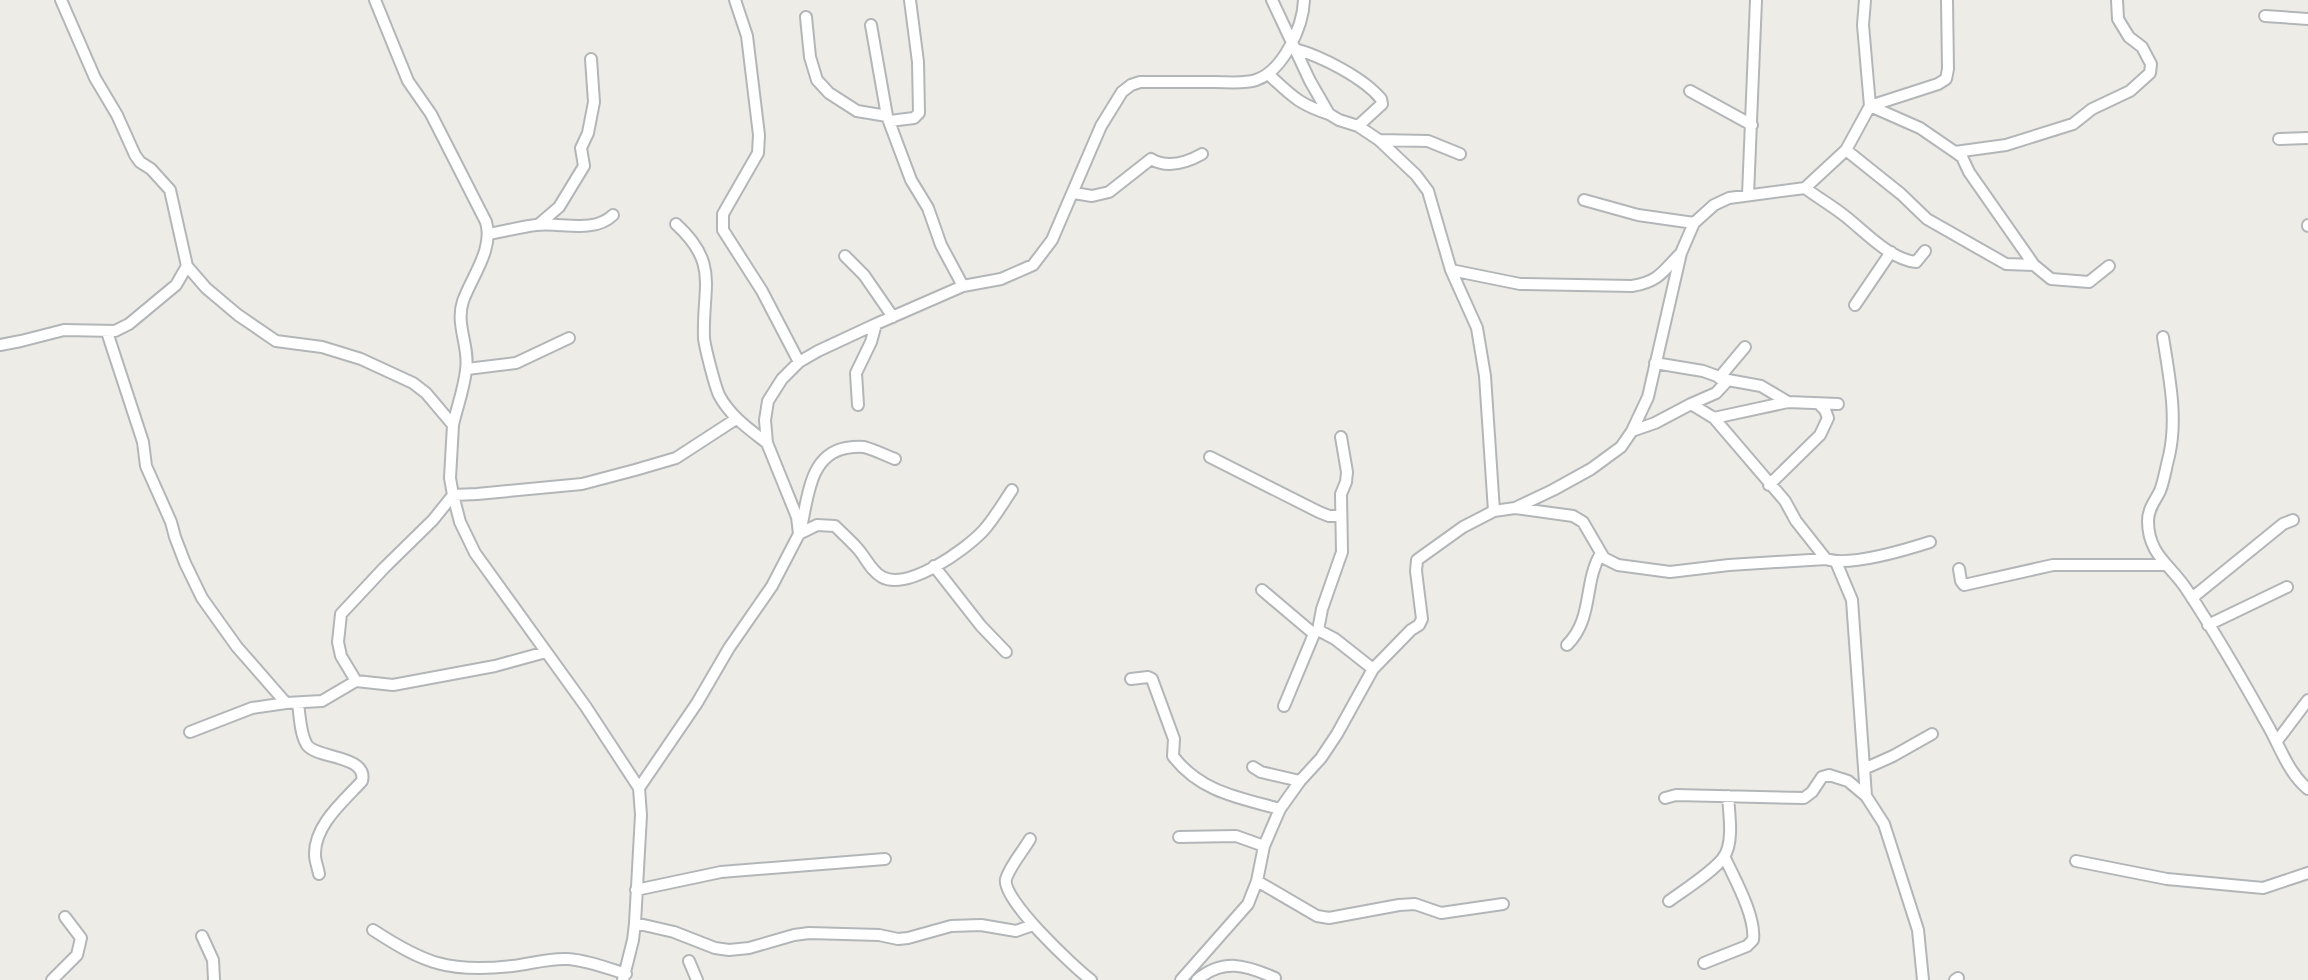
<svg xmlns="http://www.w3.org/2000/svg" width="2308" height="980" font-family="'PT Sans',sans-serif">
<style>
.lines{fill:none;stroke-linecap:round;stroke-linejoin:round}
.street-casing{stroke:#b3b6b9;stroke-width:14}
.street{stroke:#fff;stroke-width:10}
</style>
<rect width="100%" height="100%" fill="#eeece6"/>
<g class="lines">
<defs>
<path id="street" d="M61,0L95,78L117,115L135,155L140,162L151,169L170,190L187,266L206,288L238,315L276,341L322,347L361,359L413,383L426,393L453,425L450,478L453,495L460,522L475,553L586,707L639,788L641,815L635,923L633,940L623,980
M375,0L408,81L431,114L486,222C494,249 472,276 463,301C455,325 470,347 466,370C464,389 457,407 453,425
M735,0L747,36L759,135L758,153L723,214V230L762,291L799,362
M1272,0L1310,81L1329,114L1339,120L1358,126L1379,140L1416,175L1428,191L1451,270L1477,328L1485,376L1494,511
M2265,16L2308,19
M806,17L810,57L817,80L829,93L857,111L887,116
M871,25L887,116L911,180L928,208L941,245L963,286
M1295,49C1321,56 1364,78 1381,99L1382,104L1358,126
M1268,74C1291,95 1298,104 1329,114
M1690,91L1752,125
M1870,106L1920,128L1955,152L2006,145L2073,124L2092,109L2130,91L2150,73L2151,64L2142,47L2129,37L2118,19L2117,0
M1870,106L1938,84L1946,79L1948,69L1947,0
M890,121L914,118L919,113L918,62L910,0
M2279,139L2308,138
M1379,140L1428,141L1460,154
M1846,150L1901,194L1927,219L2006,264L2034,265
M1955,152L1962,157L1969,172L2034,265L2051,279L2089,282L2109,266
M1805,188C1817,197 1829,204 1841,213C1863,229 1888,259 1916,262L1925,251
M1074,193L1092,196L1109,192L1151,159C1168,169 1186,163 1202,154
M1748,195L1756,0
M1584,200L1638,215L1694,223
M676,224C720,264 702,287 704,338C705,348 715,386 719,395C730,416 749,429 767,443
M538,225L559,207L584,166L581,148L588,133L594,102L591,59
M2308,226V225
M489,234C505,231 520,227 536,225C561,222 593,234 613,215
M845,256L864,275L893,317
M1451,270L1520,284L1632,286C1659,282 1663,271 1681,253
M1855,305L1891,252
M107,332L143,442L146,466L171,522L175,537L185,563L202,598L237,647L286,703
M2163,337C2169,376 2178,417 2169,456C2166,467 2164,481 2160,491C2155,501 2148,509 2148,521C2148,555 2171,565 2187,590C2216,634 2242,679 2267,724C2280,746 2288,773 2308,789
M0,345L21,341L64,330L115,331L129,324L176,285L187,266
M1655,363L1703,371L1728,380L1761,386L1788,402
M467,369L516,363L569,338
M1719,378L1745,347
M1691,404L1716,393L1728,380
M858,405L856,373L871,342L876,324
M1714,418L1785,501L1796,521L1826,559
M1632,431L1655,423L1691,404L1714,418L1788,402L1838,404
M1210,457L1319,512L1329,516H1340
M1769,485L1820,435L1828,418L1825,410L1819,404
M1515,508L1573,516L1583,522L1604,558L1618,565L1670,572L1729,565L1826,559C1850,567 1905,550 1930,542
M801,528C808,498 809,455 846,448C852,447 858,446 864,447C875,450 885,455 895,459
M799,534L817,525L835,526C843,534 851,541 858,549C866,558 871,571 882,577C908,591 965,550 983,531C994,519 1003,503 1012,490
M1836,562L1852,600L1866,796
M934,566L981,626L1006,652
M1959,569L1961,581L1964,585L2053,565H2166
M1262,590L1314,634
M2192,598L2283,524L2293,520
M2208,625L2287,587
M1318,630L1322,609L1342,552L1341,494L1346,482L1347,472L1341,437
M1567,645C1594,618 1583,583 1601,553
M1131,679L1148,677L1152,679L1174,739L1173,756C1200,792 1240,798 1280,809
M356,681L341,656L338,642L341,614L384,568L433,520L453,495L477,494L582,484L635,470L676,458L736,419
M298,704C300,716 300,734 307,745C317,759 368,755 362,781C344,801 314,825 315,855C315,861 318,868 319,874
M1284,706L1314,634L1318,630L1335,639L1373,669
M190,732L252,708L286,703L322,701L356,681L393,685L495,666L546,652
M2277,741L2308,700
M1253,767L1261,772L1300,781
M1866,768L1893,756L1932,734
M639,788L697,703L729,648L772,586L799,534L797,517L767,443L765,420L768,401L782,379L799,362L818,351L876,324L963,286L1001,279L1033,265L1052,240L1101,126L1122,92L1131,85L1140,82C1165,82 1190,82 1215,82C1228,82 1244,84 1256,80C1283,71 1303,27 1304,0
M1665,798L1676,795L1804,798L1812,792L1822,777L1829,775L1848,781L1866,796L1884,824L1918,930L1923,980
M1179,837L1236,836L1264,846
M1030,839C1023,851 1010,866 1006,879C1001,899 1074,967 1091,980
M2076,861L2167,879L2263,888L2308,873
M1257,881L1317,916L1329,918L1399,905L1415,904L1441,913L1503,904
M636,890L721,872L885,859
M1669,901C1684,890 1713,872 1724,857C1734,841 1729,814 1728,796
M635,923L674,932L715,948L729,950L749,948L794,935L809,933L879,935L898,939L908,938L951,926L981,925L1016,931L1033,925
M373,930C425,964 450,973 512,966C530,964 549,958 567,959C586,960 607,968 626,974
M202,936L213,960L214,980
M689,961L697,980
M1704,963L1747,946L1753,940C1756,916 1734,878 1724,856
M52,980L77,955L81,938L65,917
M1181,980L1248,904L1257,881L1264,846L1280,809L1300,781L1321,758L1337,734L1373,669L1411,630L1419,625L1422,619L1416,571L1417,560L1463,527L1494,511L1515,508L1553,490L1591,469L1621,447L1632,431L1648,397L1681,253L1694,223L1714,205L1729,198L1805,188L1846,150L1870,106L1863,25L1865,0
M1197,980C1223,958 1246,965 1275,978
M1955,980L1958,978"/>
</defs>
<use href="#street" class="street-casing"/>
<use href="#street" class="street"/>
</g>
</svg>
